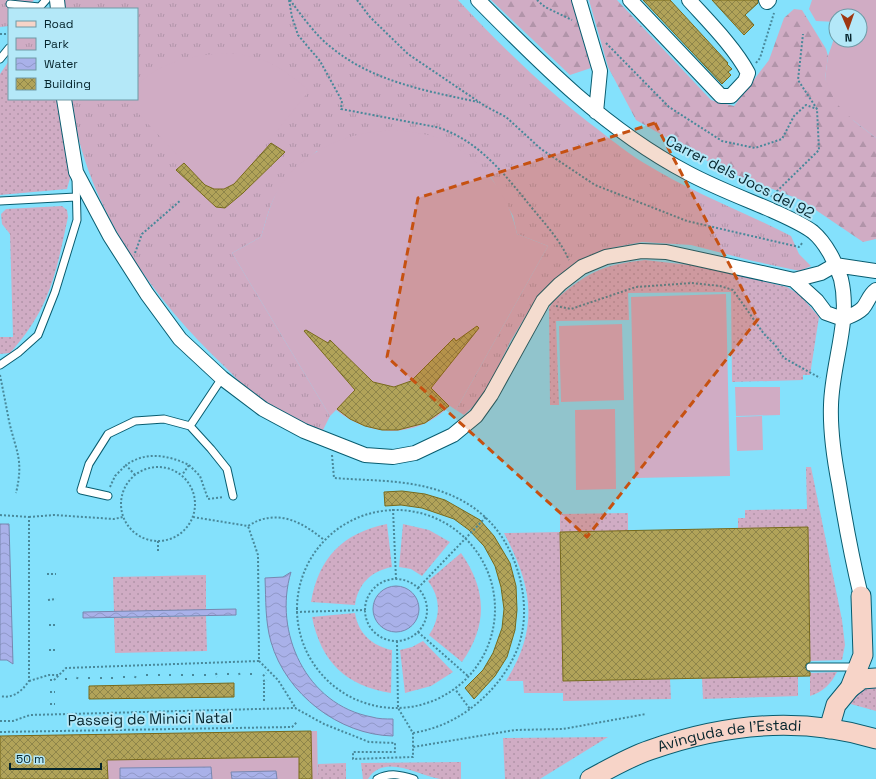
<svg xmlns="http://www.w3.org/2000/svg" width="876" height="779" font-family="'Space Grotesk',sans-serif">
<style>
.grass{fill:url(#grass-dots)}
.forest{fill:url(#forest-firs)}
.park{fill:url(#park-tufts)}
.pitch{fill:#d0acc4}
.water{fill:url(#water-waves);stroke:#7887b0}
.building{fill:url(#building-cross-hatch);stroke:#786a1c}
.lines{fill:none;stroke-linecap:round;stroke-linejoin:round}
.lane-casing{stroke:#085c6f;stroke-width:9}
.street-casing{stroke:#085c6f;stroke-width:16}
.secondary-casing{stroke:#085c6f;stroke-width:21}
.path{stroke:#48889a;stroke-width:2;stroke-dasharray:2 2;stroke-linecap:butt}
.lane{stroke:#fff;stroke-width:7}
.street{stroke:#fff;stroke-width:14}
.secondary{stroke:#f7d4c8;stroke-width:19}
.marked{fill:#c65111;fill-opacity:0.2;stroke:#c65111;stroke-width:3;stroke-dasharray:8 5;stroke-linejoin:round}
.labels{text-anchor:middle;stroke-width:4;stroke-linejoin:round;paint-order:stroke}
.street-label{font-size:15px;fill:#05242c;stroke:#b4e8f8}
</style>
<defs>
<pattern id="grass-dots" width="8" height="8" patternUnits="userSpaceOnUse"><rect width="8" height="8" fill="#d0acc4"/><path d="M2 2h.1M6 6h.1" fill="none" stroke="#b194a9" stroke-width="1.8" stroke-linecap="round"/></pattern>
<pattern id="forest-firs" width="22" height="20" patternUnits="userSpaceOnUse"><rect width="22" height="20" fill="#d0acc4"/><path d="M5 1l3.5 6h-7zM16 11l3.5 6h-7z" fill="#b194a9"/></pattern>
<pattern id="park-tufts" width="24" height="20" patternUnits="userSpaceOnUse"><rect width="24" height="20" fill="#d0acc4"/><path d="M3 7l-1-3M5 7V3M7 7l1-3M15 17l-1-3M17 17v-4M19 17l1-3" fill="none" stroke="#b194a9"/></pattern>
<pattern id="water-waves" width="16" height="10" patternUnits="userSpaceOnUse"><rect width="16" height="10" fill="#a9b1e9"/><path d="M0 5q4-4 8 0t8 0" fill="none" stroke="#9098c8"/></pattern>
<pattern id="building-cross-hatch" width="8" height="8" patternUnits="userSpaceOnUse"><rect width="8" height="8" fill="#b1a359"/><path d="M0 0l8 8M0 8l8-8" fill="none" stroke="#8e854a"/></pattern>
</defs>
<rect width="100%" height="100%" fill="#84e1fc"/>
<path class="grass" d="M9,61V99H57L70,178L67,189L0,195V74Z
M62,206L67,210L68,217C56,273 50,309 10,353L0,354V337H13L10,234L2,224L1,214L6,209Z
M645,260L698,266L787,287L800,295L819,317L810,375H803V380L732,382L731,292L628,293L629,320L556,321L559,405H550L549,308L553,302C586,273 601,265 645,260Z
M806,467H811L842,620L845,645L842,660L810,661L807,528L738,529V518H745V510L807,509Z
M628,513V531L560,532L563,681L670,679L671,699L563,701V693H524L523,681H506C540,627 532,586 504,533L560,532V514Z
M387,524L392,567C371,571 358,584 355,605L311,602C319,557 343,533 387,524Z
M403,524L429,530L450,542L422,576L411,569L399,567Z
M461,553C487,590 488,625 462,662L429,635C441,617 441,598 428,581Z
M206,575V610L114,612L113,577Z
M355,613C358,633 372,646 392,650L391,693C346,686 321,662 312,617Z
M206,616L207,651L115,653L114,618Z
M423,641L453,672L431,686L405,693L400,650L412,647Z
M837,672C831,684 823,692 810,696V673Z
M798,676V696L703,699L702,678Z
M876,685V711L847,703L858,688Z
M608,737L540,779H505L503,738Z
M461,762V779C454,779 447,779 440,779C417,775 384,753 368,779H363L361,763Z
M346,763V779H318V764Z"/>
<path class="forest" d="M491,0H572L591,68L570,75Z
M589,0H617L711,100L734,106L769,60L784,18L794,9L802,10L826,49L828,56L825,79L854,121L876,138V239L863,242L801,200L723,170L636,120L608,67Z"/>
<path class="park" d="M0,0H34L26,9H9V26L0,27Z
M63,0H458C502,47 548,92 600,131C614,142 629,154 644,163C691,192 742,211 791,236L799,254L811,266L800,271L753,261L691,245L642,242L611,248L584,259L563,275L533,304L510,342L484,396L464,415L456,410L548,246L517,234L513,216L490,175L317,151C304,162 290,174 280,188C270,202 266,221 261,237L232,253L330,416L322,432C300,421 275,411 256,396C244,387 233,375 223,365C149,295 84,202 71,99H137V9H62Z"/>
<path class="pitch" d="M812,0H876V138L854,121L836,103L825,79L828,56L836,33V40H860V16H836V22L816,21L809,9Z
M231,53C267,58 283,67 309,91L234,184C222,190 216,190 205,185L125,99H137V85C163,60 196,54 231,53Z
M395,130C413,132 430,134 447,141C452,143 457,148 462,151C491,171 510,200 517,234L548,246L456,410L450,406C416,438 373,439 336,410L330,416L232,253L261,237C266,221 270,203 279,188C307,147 348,132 395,130Z
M726,294L730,476L635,478L631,297Z
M622,324L624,400L561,402L559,326Z
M735,387H780V415L736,416Z
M615,409L616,489L576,490L575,410Z
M762,416L763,450L737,451L736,417Z
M317,731L318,779H0V736Z"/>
<path class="water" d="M0,524H9L13,664L7,660H0Z
M291,572C273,632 306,705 372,717C378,719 386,719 393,719V736C339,735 286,694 271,642C265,621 266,600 265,578L283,577Z
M373 609a23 23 0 1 1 46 0a23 23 0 1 1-46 0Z
M236,609V615L83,618V612Z
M211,767L212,779H120V768Z
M276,771L277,779H232L231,772Z"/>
<path class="building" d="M643,0H670L728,63L727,64L732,69L728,72L731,75L722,84Z
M712,0H758V3L745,15L754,25L744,35Z
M271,143L285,152L243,193L225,208L216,207L176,170L184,163L205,185L214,189H224L234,184Z
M477,326L479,328L431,388L449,406L425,423L398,430H382L365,426L350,419L337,409L355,390L304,331L306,330L328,343L330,340L373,382L394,387L411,381L454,338L456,341Z
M402,491L425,494L445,500L480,520L494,536L510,563L516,586L517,610L515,630L507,657L495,676L474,699L465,688L483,670L493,653L502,628L504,609L501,587L495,566L484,546L469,530L454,519L422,508L401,505L385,506L384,492Z
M808,527L810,662L806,664L805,667L810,672V676L563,681L560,532Z
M234,683V697L89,699V686Z
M311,731L312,779H299V757L107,760L108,779H0V736Z"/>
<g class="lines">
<defs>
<path id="lane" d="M10,4L39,7
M38,9L46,0
M0,59L9,48
M0,201L76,197
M0,365L19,352L38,335L55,292L77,220L76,178
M190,426L222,378
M108,496L81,490L89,464L108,434L135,421L164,419L190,426L211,449L227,469L233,496
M810,667H856
M377,779C390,772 401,775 414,779"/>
<path id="street" d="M57,0L58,9
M478,0C542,65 606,130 688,173C714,187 743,198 771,210C784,216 801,223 813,232C826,243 836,263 841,279C851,321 832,363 831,405C830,431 834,458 839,484C845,521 852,559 861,596
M579,0L600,71L596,112
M630,0L721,96H731L745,81L748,73C735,48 708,21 689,0
M766,0L767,2L769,0
M64,99L76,172L110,236L147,294L180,339L222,378L263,409L304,431L365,455L393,457L415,453L453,435L476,416L491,395L543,301L560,284L582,267L606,257L641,251L666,252L794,280L821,273L835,265
M835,265L876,271
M794,280L817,301L826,313L843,319
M843,319C850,316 857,314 863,308C868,302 869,295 876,290"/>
<g id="secondary">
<path d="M850,688L862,679L876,678"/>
<path d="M829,729L836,705L850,688L863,655L861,596"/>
<path id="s1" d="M590,779C609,769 629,757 650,750C723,724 801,716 876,739"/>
</g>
</defs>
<use href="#lane" class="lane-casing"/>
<use href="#street" class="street-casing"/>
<use href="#secondary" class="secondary-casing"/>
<path class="path" d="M289,0L292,17L298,35L320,61L342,101L341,109L436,127C478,139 506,176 532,208C546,225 560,240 569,260
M290,0C302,16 316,36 332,48C374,82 427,91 478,102
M357,0L370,17L408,54L485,106L506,117L541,149L595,185L687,221L799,247L803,242
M537,0L545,7L572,20
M0,34H9
M606,43L669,107L722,141L755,148L782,139L794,116L806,105L817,109
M756,63L760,58L774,13
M771,197L819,150L817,109L798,80L803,34
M135,253L142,234L181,200
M556,306L571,309L636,287L692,283L720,286L733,290L764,334L775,345L784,358L820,378
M0,375C3,390 6,405 9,421C16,452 24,459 16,493
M332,455L334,478C371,481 412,479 448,494C461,499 476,508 486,518C519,549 534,608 517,650C506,675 491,693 470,709L455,689
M189,465L200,476L208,499L224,497
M121 504a37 37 0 1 1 74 0a37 37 0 1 1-74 0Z
M135,475L126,465C146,451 168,455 189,465L182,475
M110,487L115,476L126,465
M393,509L396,579
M297 609a99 99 0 1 1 198 0a99 99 0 1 1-198 0Z
M0,515L29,517V681C22,691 13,699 0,696
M29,517L54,515L114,519L123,517
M193,517L248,526C276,508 301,521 324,540
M158,541V551
M47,574H56
M365 610a31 31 0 1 1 62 0a31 31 0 1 1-62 0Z
M418,588L486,517
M48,600L56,599
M296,612L365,610
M49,625H57
M418,632L469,677
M397,641L398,708L413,733V747
M49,650H57
M259,661L278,680L295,707
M216,673L217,677
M228,673V676
M239,673L240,676
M251,673V676
M147,674V678
M159,674V678
M170,674V678
M182,674V677
M193,674V677
M205,674V677
M263,676L266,673
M124,678V675
M135,678L136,675
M77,679L78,676
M89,679V675
M101,679V675
M112,679V675
M50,680H54L66,668L259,661L258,555L248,526
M66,680V676
M29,681L49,675H58
M263,681L267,680
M263,684H267
M263,688H267
M50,692H55
M263,692H267
M263,696H267
M263,700H267
M50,704H55
M0,721H13L30,715L295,708L324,724L369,742L395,743V752H353V759L413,757V747L515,730L563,729L646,714
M0,732L292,727L297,722
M413,733C435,729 452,722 470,709"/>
<use href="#lane" class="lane"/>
<use href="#street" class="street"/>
<use href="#secondary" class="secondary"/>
</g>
<path class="marked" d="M655,123L758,319L587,537L387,357L418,198Z"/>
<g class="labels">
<g class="street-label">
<text transform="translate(740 177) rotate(27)" y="5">Carrer dels Jocs del 92</text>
<text transform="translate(150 719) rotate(-1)" y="5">Passeig de Minici Natal</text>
<text dy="5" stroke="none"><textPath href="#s1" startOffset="148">Avinguda de l'Estadi</textPath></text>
</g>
</g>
<rect x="8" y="8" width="130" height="92" fill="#b4e8f8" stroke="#6e9aa6"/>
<rect x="16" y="21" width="20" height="6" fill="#f7d4c8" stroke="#6e9aa6"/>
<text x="44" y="28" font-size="12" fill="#05242c">Road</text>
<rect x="16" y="38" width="20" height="12" fill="url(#park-tufts)" stroke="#6e9aa6"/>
<text x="44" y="48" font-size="12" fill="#05242c">Park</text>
<rect x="16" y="58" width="20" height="12" fill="url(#water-waves)" stroke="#6e9aa6"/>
<text x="44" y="68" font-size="12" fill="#05242c">Water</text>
<rect x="16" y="78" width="20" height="12" fill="url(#building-cross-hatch)" stroke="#6e9aa6"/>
<text x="44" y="88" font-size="12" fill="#05242c">Building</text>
<g transform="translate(848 28) rotate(178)"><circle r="19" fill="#b4e8f8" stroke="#6e9aa6"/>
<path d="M0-3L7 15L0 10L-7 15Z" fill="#9e3711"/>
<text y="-6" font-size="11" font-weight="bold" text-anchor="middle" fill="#05242c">N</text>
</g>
<path d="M10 763v6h91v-6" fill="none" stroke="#05242c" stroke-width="2"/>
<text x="16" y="763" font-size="12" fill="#05242c" stroke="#b4e8f8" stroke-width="3" paint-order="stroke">50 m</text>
</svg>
